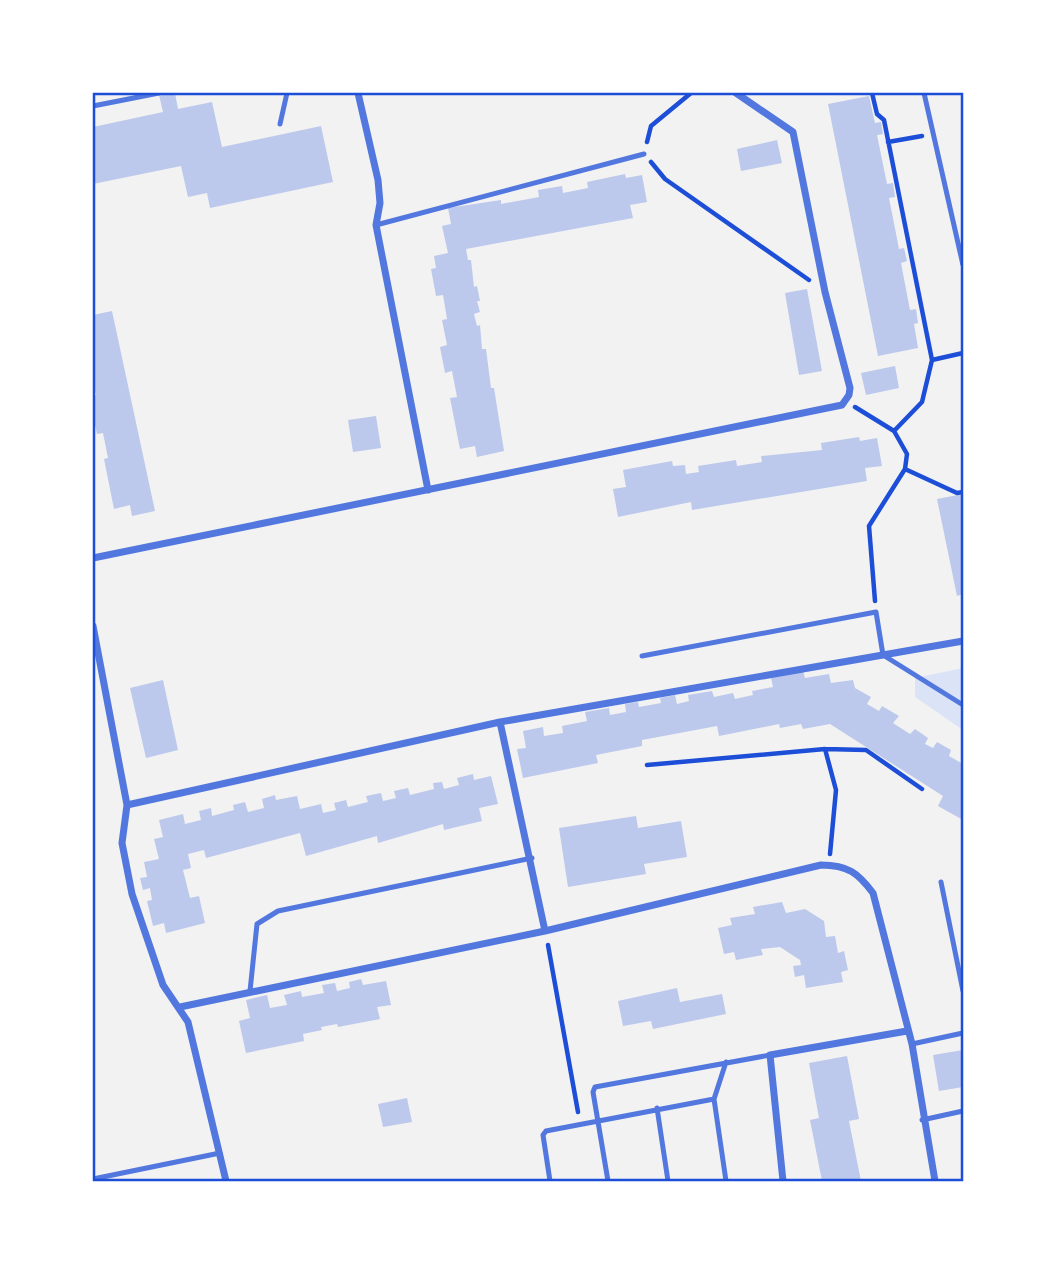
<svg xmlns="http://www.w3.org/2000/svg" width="1056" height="1274" font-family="Manrope,sans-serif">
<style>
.green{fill:#dbe4f7}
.building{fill:#bdc9ec}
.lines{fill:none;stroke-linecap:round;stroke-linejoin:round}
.path{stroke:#1d4ed8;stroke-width:4.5}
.service{stroke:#5277de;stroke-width:5}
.minor{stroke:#5277de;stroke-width:7}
.neatline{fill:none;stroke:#1d4ed8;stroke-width:2.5}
</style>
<rect width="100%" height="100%" fill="#f2f2f2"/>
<path class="green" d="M963,668V730L915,697V678Z"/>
<path class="building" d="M175,93L178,109L212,102L222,147L321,126L333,182L210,208L207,193L188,197L181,166L93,184V127L163,112L159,95Z
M869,96L875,123L881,122L883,134L877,135L887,184L893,183L895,197L889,198L899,249L904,248L907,261L901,263L910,310L916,309L918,323L914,324L918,348L878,356L828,104Z
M777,140L782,163L741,171L737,149Z
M625,174L626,178L642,175L647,202L630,205L633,218L466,249L468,260H471L474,287L477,286L480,301H477L480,312L474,314L477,326L480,325L482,349H486L491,388H494L504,451L477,457L475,446L460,449L450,398L457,397L452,371L445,373L440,347L447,345L442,320L447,319L443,295L436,296L431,269L436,268L434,256L448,253L442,226L451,224L448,208L501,200V204L539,197L538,190L562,186L563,193L588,188L587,182Z
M807,289L822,371L799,375L785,293Z
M112,311L155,511L132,516L130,505L114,509L104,459L108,458L103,433L97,434L93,415V396L96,395L93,380V315Z
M895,366L899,388L866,395L861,373Z
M376,416L381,448L353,452L348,420Z
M859,437L860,441L877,438L882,466L865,468L867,481L692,510L691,502L618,517L613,489L626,487L623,470L672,461L673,466L685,465L686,474L699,472L698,466L736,460L737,466L762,462L761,456L822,450L821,443Z
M963,494V594L957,596L937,499Z
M803,671L805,678L829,674L831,683L853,680L855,688L871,697L867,704L879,711L882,706L899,716L893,723L910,734L915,729L928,738L925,744L933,748L937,742L951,750L949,756L963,764V820L938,806L943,796L830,724L803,729L801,724L780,728L779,724L719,736L717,726L642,740V746L596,755L598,763L523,778L517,749L526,748L523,731L543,727L544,736L563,733L562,726L587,721L585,712L609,708L610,715L626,712L625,704L638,702L639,707L661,703L660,698L675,695L677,704L689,701L688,695L712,691L714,697L733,693L735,699L753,695L752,691L773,687L771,678Z
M163,680L178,750L146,758L130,688Z
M473,774L474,780L491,776L498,804L479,808L482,821L444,830L443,824L378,843L377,836L306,856L300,833L206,858L204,850L188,854L191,868L183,870L190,898L199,896L205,923L166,933L164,923L153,926L147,901L152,900L150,888L143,890L140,878L147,877L144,862L159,859L154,839L163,837L159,820L183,814L185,824L201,820L199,811L211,808L212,816L234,810L233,805L245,802L248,812L264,808L262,799L275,795L276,800L297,796L300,809L321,804L323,813L336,810L334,803L346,800L348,807L368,802L366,796L381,793L383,801L396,798L394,791L408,788L410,795L434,789L433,783L442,782L444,789L459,785L457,778Z
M636,816L638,828L681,821L687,857L644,864L646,874L568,887L559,828Z
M782,902L786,913L805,909L824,921L826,937L835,936L838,953L844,951L848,970L841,972L843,982L806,988L804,975L795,977L793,966L801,965L800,960L780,947L761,949L763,955L736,960L734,952L724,954L718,928L732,925L730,918L755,914L753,907Z
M361,979L363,985L386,981L391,1005L377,1007L380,1019L338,1027L337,1024L321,1027L322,1030L303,1034L304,1041L246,1053L239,1021L250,1018L246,1000L267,995L270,1008L287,1005L284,995L301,991L302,997L324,993L322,985L335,983L337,991L350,988L349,982Z
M677,988L680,1002L722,994L726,1014L653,1029L651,1021L623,1026L618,1001Z
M963,1050V1087L939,1091L933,1055Z
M847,1056L859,1119L849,1121L861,1181H822L810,1120L819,1118L809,1063Z
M407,1098L412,1122L383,1127L378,1104Z"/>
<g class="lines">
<path class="path" d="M872,93L877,114L884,120L932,360L963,353
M647,142L651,126L691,93
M888,142L922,136
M651,162L665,179L809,280
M855,407L894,431L907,454L905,469L869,526L875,601
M894,431L922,402L932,360
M905,469L957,493L963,492
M825,749L866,750L922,789
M647,765L825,749L836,790L830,854
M548,945L578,1112"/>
<path class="service" d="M924,93L963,265
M93,106L159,93
M280,124L287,93
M376,225L644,154
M642,656L876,612L883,655L963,705
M941,882L963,991
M250,991L257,924L278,911L532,858
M912,1044L963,1033
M714,1099L726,1062
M657,1108L668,1181
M922,1120L963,1111
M93,1179L220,1153
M550,1181L543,1135L546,1131L714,1099L726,1181
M608,1181L593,1092L595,1087L770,1055"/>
<path class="minor" d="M358,93L378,180L380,203L376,225L428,490
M93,558L842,405L849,395L850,388L825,292L793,132L736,93
M93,626L127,805L122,843L132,894L163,985L188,1022L226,1181
M500,722L545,931
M127,805L500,722L963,641
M180,1007L545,931L821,865C848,865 858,873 873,893L912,1044L935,1181
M783,1181L770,1055L907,1031"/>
</g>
<rect width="1056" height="1274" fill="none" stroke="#ffffff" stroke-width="189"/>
<rect x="94" y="94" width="868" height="1086" class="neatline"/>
</svg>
